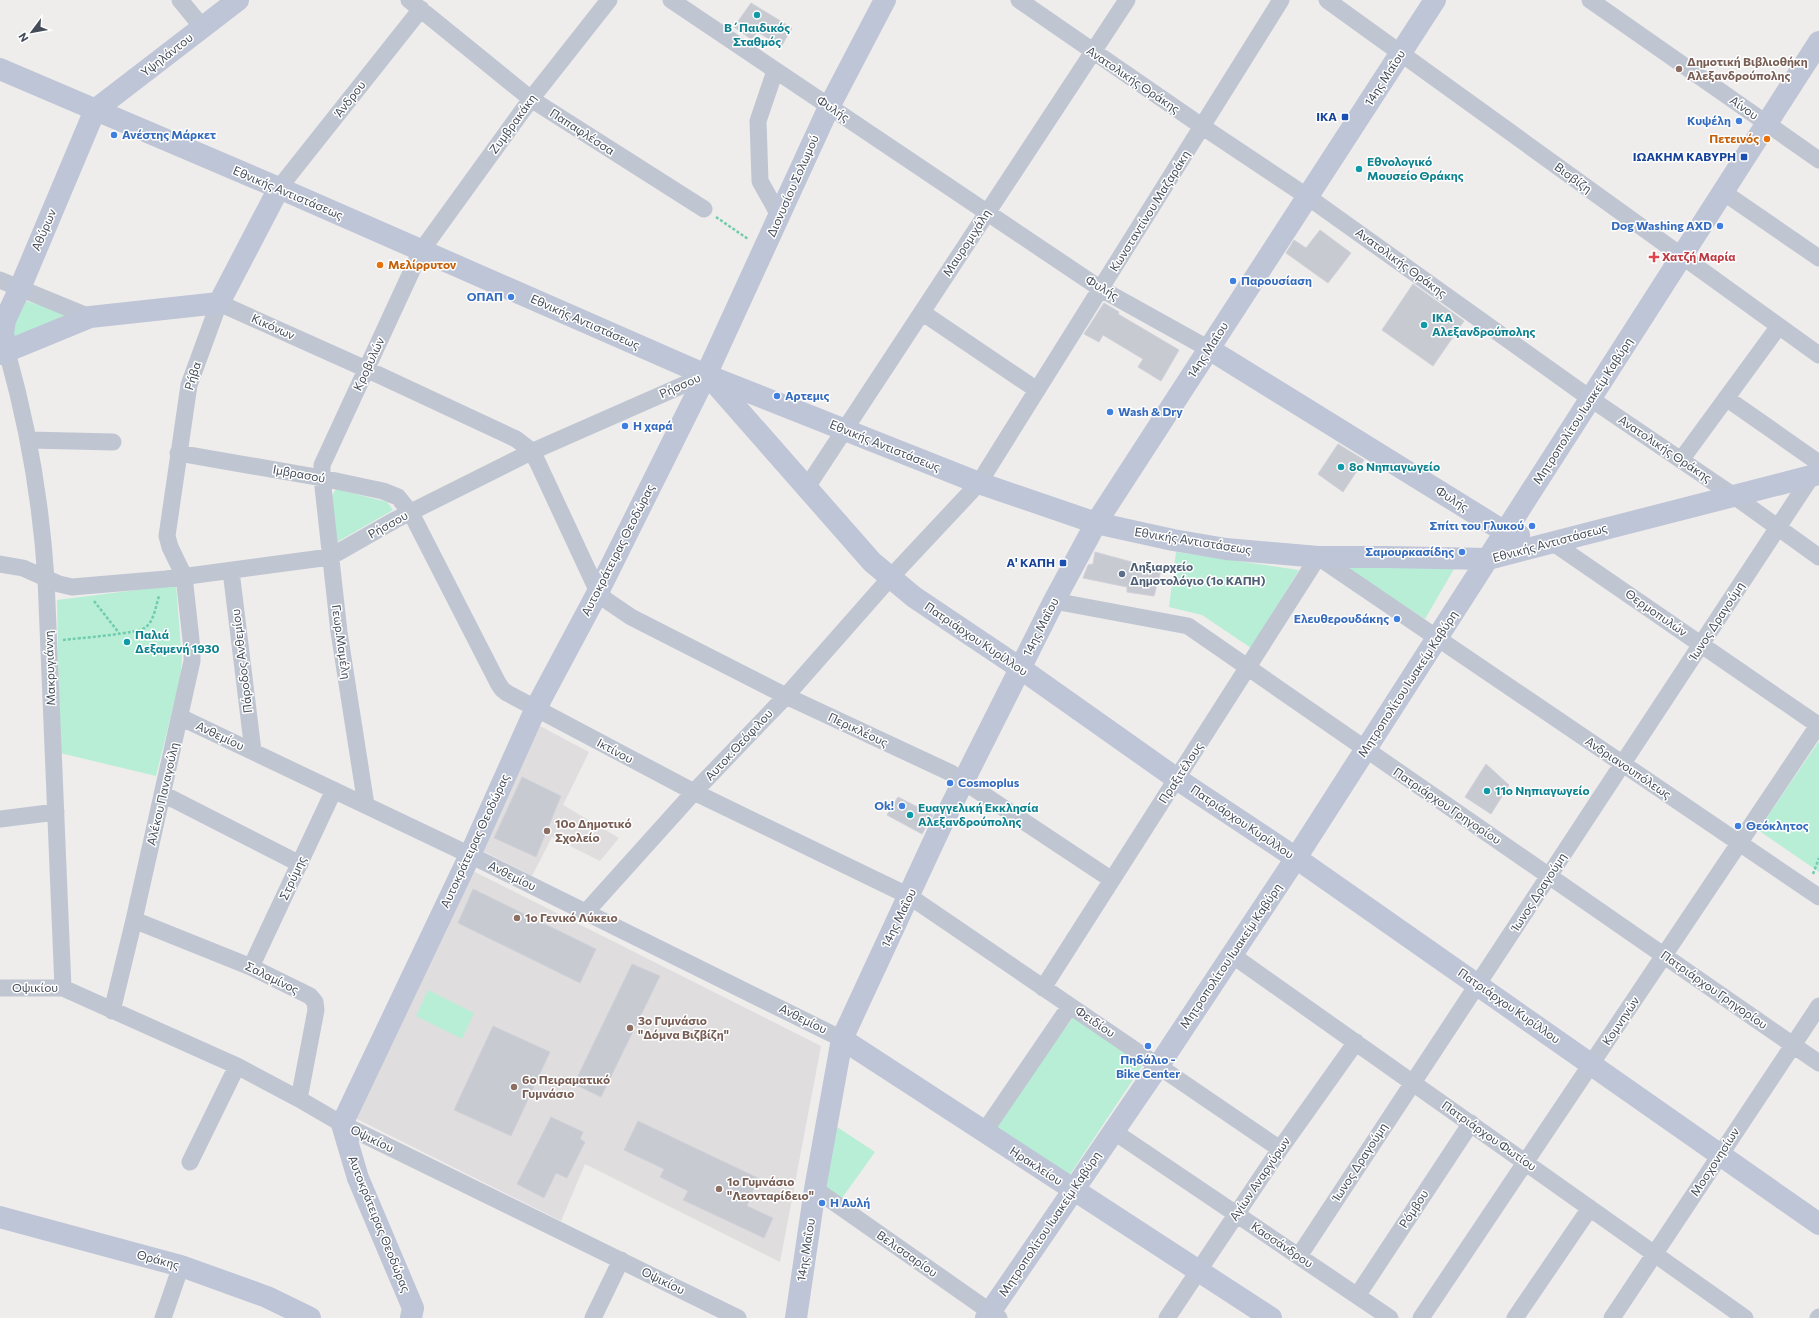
<svg xmlns="http://www.w3.org/2000/svg" width="1819" height="1318" font-family="Commissioner,sans-serif">
<style>
.education{fill:#e0ddde}
.green{fill:#b8eed6}
.building{fill:#c8cad2;stroke:#d0d1d8}
.lines{fill:none;stroke-linecap:round;stroke-linejoin:round}
.path{stroke:#70ccae;stroke-width:2.5;stroke-dasharray:3 2;stroke-linecap:butt}
.street{stroke:#bfc6d2;stroke-width:17}
.secondary{stroke:#bec5d6;stroke-width:22}
.culture-dot{fill:#0f9aa8;stroke:#fff;stroke-width:1.5}
.education-dot{fill:#8d6e63;stroke:#fff;stroke-width:1.5}
.transit-dot{fill:#1a4fb4;stroke:#fff;stroke-width:1.5}
.shop-dot{fill:#3f7fe0;stroke:#fff;stroke-width:1.5}
.food-dot{fill:#e8710a;stroke:#fff;stroke-width:1.5}
.health-dot{fill:#e0444e;stroke:#fff;stroke-width:1.5}
.service-dot{fill:#5c6f8a;stroke:#fff;stroke-width:1.5}
.labels{text-anchor:middle;stroke-width:3;stroke-linejoin:round;paint-order:stroke}
.culture-label{font-size:12px;font-weight:bold;fill:#0d838f;stroke:#fff;text-anchor:start}
.street-label{font-size:12px;fill:#444c59;stroke:#fff}
.education-label{font-size:12px;font-weight:bold;fill:#785e54;stroke:#fff;text-anchor:start}
.transit-label{font-size:12px;font-weight:bold;fill:#164399;stroke:#fff;text-anchor:end}
.shop-label{font-size:12px;font-weight:bold;fill:#366cbe;stroke:#fff;text-anchor:start}
.food-label{font-size:12px;font-weight:bold;fill:#c56008;stroke:#fff;text-anchor:end}
.health-label{font-size:12px;font-weight:bold;fill:#be3a42;stroke:#fff;text-anchor:start}
.service-label{font-size:12px;font-weight:bold;fill:#4e5e75;stroke:#fff;text-anchor:start}
</style>
<rect width="100%" height="100%" fill="#efecec"/>
<path class="education" d="M538,725L589,752L563,805L619,838L600,861L552,837L532,876L479,849Z
M473,871L821,1046L780,1262L585,1164L561,1221L353,1117Z"/>
<path class="green" d="M23,300L67,314L11,342L10,326Z
M336,489L387,502L393,510L337,542L331,497Z
M1176,552L1299,570L1251,648L1202,615L1169,607Z
M1340,564L1454,569L1425,619Z
M176,585L182,660L180,679L156,776L60,753L57,600Z
M1819,741V872L1758,830Z
M428,990L474,1013L462,1039L416,1016Z
M1074,1016L1144,1063L1067,1179L992,1131Z
M834,1125L875,1152L842,1198L821,1184Z"/>
<path class="building" d="M751,3L792,28L781,47L758,32L751,39L734,27Z
M1320,230L1351,253L1328,283L1286,253L1294,240L1306,248Z
M1413,284L1464,321L1433,366L1382,330Z
M1104,303L1119,312L1118,314L1179,350L1161,381L1138,367L1143,359L1103,335L1099,342L1084,334Z
M1338,444L1364,460L1343,492L1318,474Z
M1095,552L1161,570L1154,596L1127,592V587L1083,578L1088,565L1093,564Z
M1486,764L1509,785L1491,814L1465,797Z
M522,777L561,796L536,857L494,838Z
M898,797L933,815L922,834L887,815Z
M473,889L596,949L580,983L458,923Z
M632,964L660,976L601,1097L574,1084Z
M493,1026L550,1052L511,1136L454,1110Z
M551,1117L583,1132L580,1139L585,1142L567,1178L556,1173L544,1198L517,1184Z
M638,1121L758,1178L747,1206L773,1218L764,1238L683,1200L688,1191L660,1177L664,1169L624,1150Z"/>
<g class="lines">
<path class="path" d="M716,217L748,239
M94,601L119,633
M63,640C77,638 139,634 146,627C154,621 156,605 159,596
M1813,874L1819,858"/>
<path class="street" d="M180,0L203,28
M409,0L531,99L704,209
M671,0L1101,289L1209,349
M1019,0L1203,127L1308,197L1591,399L1734,496L1819,557
M1327,0L1819,355
M1590,0L1819,160
M775,71L758,121L760,181L780,217
M279,188L421,9
M1723,192L1819,258
M0,280L90,317
M923,313L1037,390
M7,352C28,426 41,502 46,579L63,988
M1726,398L1819,463
M29,440L113,442
M178,453L322,478L383,491L398,497L411,513L498,683L502,689L507,693L694,792L909,896L1280,1149
M1681,460L1779,326
M807,487L1127,0
M1552,542L1818,725
M0,564L23,568L59,584L72,587L166,579L330,557L395,520L531,452L706,375
M231,571L253,751
M1054,601L1188,626L1819,1063
M180,717L470,855L842,1039
M163,794L300,864
M366,805L339,632L322,478V465L421,251L531,99L609,0
M0,819L56,812
M586,912L694,792L786,696L890,578L979,483L1281,0
M134,920L251,967L310,996L315,1002L316,1010L299,1099
M1232,955L1745,1318
M251,967L334,790
M0,988H63L237,1066L299,1099L342,1124L738,1318
M1043,988L1318,557L1819,897
M112,1011L134,920L192,661V649L184,576L170,547L167,536L189,385L219,303L366,369L516,439L529,449L537,461L598,592L606,600L631,617L786,696L951,773L1112,880
M1113,1131L1390,1318
M984,1132L1070,1006
M190,1162L237,1066
M815,1189L999,1318
M1299,1256L1815,471
M1357,1296L1471,1123
M163,1318L181,1266
M593,1318L621,1260
M1167,1318L1280,1149L1356,1042
M1421,1318L1819,724
M1515,1318L1590,1208
M1612,1318L1819,1006
M1818,1318L1819,1317"/>
<path class="secondary" d="M0,69L279,188L706,375L979,483L1096,523L1173,540L1226,549L1318,557H1386L1488,559L1819,474
M1209,349L1505,532L1519,535
M7,352L3,334L5,320L20,288L95,110L238,0
M0,354L90,317L219,303L279,188
M713,381L872,562L914,597L1020,668L1177,779L1296,858L1819,1224
M842,1039L1271,1318
M0,1217L181,1266L267,1297L310,1318
M411,1318L413,1308L358,1178L342,1124L470,855L536,708L598,592L706,375L829,107L885,0
M796,1318L815,1189L842,1039L939,830L1054,601L1096,523L1435,0
M986,1318L1159,1065L1296,858L1819,42"/>
</g>
<g class="culture-dot">
<circle cx="757" cy="15" r="4"/>
<circle cx="1359" cy="169" r="4"/>
<circle cx="1424" cy="325" r="4"/>
<circle cx="1341" cy="467" r="4"/>
<circle cx="127" cy="642" r="4"/>
<circle cx="1487" cy="791" r="4"/>
<circle cx="910" cy="815" r="4"/>
</g>
<g class="education-dot">
<circle cx="1679" cy="69" r="4"/>
<circle cx="547" cy="831" r="4"/>
<circle cx="517" cy="918" r="4"/>
<circle cx="630" cy="1028" r="4"/>
<circle cx="514" cy="1087" r="4"/>
<circle cx="719" cy="1189" r="4"/>
</g>
<g class="transit-dot">
<rect x="1341" y="113" width="8" height="8" rx="2"/>
<rect x="1740" y="153" width="8" height="8" rx="2"/>
<rect x="1059" y="559" width="8" height="8" rx="2"/>
</g>
<g class="shop-dot">
<circle cx="1739" cy="121" r="4"/>
<circle cx="114" cy="135" r="4"/>
<circle cx="1720" cy="226" r="4"/>
<circle cx="1233" cy="281" r="4"/>
<circle cx="511" cy="297" r="4"/>
<circle cx="777" cy="396" r="4"/>
<circle cx="1110" cy="412" r="4"/>
<circle cx="625" cy="426" r="4"/>
<circle cx="1532" cy="526" r="4"/>
<circle cx="1462" cy="552" r="4"/>
<circle cx="1397" cy="619" r="4"/>
<circle cx="950" cy="783" r="4"/>
<circle cx="902" cy="806" r="4"/>
<circle cx="1738" cy="826" r="4"/>
<circle cx="1148" cy="1046" r="4"/>
<circle cx="822" cy="1203" r="4"/>
</g>
<g class="food-dot">
<circle cx="1767" cy="139" r="4"/>
<circle cx="380" cy="265" r="4"/>
</g>
<path class="health-dot" d="M1652 251h4v4h4v4h-4v4h-4v-4h-4v-4h4z"/>
<circle class="service-dot" cx="1122" cy="574" r="4"/>
<g class="labels">
<g class="culture-label">
<text x="757" y="32" text-anchor="middle">Β΄Παιδικός<tspan x="757" dy="14">Σταθμός</tspan></text>
<text x="1367" y="166">Εθνολογικό<tspan x="1367" dy="14">Μουσείο Θράκης</tspan></text>
<text x="1432" y="322">ΙΚΑ<tspan x="1432" dy="14">Αλεξανδρούπολης</tspan></text>
<text x="1349" y="471">8ο Νηπιαγωγείο</text>
<text x="135" y="639">Παλιά<tspan x="135" dy="14">Δεξαμενή 1930</tspan></text>
<text x="1495" y="795">11ο Νηπιαγωγείο</text>
<text x="918" y="812">Ευαγγελική Εκκλησία<tspan x="918" dy="14">Αλεξανδρούπολης</tspan></text>
</g>
<g class="street-label">
<text transform="translate(167 55) rotate(-38)" y="4">Υψηλάντου</text>
<text transform="translate(1385 78) rotate(-57)" y="4">14ης Μαΐου</text>
<text transform="translate(1133 80) rotate(34)" y="4">Ανατολικής Θράκης</text>
<text transform="translate(350 99) rotate(-52)" y="4">Άνδρου</text>
<text transform="translate(1744 108) rotate(35)" y="4">Αίνου</text>
<text transform="translate(833 109) rotate(34)" y="4">Φυλής</text>
<text transform="translate(513 124) rotate(-54)" y="4">Ζυμβρακάκη</text>
<text transform="translate(582 132) rotate(33)" y="4">Παπαφλέσσα</text>
<text transform="translate(1573 178) rotate(36)" y="4">Βισβίζη</text>
<text transform="translate(793 186) rotate(-66)" y="4">Διονυσίου Σολωμού</text>
<text transform="translate(288 193) rotate(23)" y="4">Εθνικής Αντιστάσεως</text>
<text transform="translate(1150 211) rotate(-58)" y="4">Κωνσταντίνου Μαζαράκη</text>
<text transform="translate(44 230) rotate(-67)" y="4">Αθύρων</text>
<text transform="translate(967 243) rotate(-57)" y="4">Μαυρομιχάλη</text>
<text transform="translate(1401 263) rotate(36)" y="4">Ανατολικής Θράκης</text>
<text transform="translate(1102 288) rotate(31)" y="4">Φυλής</text>
<text transform="translate(585 322) rotate(24)" y="4">Εθνικής Αντιστάσεως</text>
<text transform="translate(273 327) rotate(24)" y="4">Κικόνων</text>
<text transform="translate(1208 350) rotate(-57)" y="4">14ης Μαΐου</text>
<text transform="translate(369 364) rotate(-65)" y="4">Κροβυλών</text>
<text transform="translate(193 376) rotate(-73)" y="4">Ρήβα</text>
<text transform="translate(680 386) rotate(-24)" y="4">Ρήσσου</text>
<text transform="translate(1583 411) rotate(-57)" y="4">Μητροπολίτου Ιωακείμ Καβύρη</text>
<text transform="translate(885 446) rotate(22)" y="4">Εθνικής Αντιστάσεως</text>
<text transform="translate(1665 449) rotate(34)" y="4">Ανατολικής Θράκης</text>
<text transform="translate(299 474) rotate(10)" y="4">Ιμβρασού</text>
<text transform="translate(1452 499) rotate(32)" y="4">Φυλής</text>
<text transform="translate(388 525) rotate(-29)" y="4">Ρήσσου</text>
<text transform="translate(1193 541) rotate(9)" y="4">Εθνικής Αντιστάσεως</text>
<text transform="translate(1550 543) rotate(-15)" y="4">Εθνικής Αντιστάσεως</text>
<text transform="translate(618 550) rotate(-63)" y="4">Αυτοκράτειρας Θεοδώρας</text>
<text transform="translate(1656 613) rotate(35)" y="4">Θερμοπυλών</text>
<text transform="translate(1717 621) rotate(-57)" y="4">Ίωνος Δραγούμη</text>
<text transform="translate(1041 627) rotate(-63)" y="4">14ης Μαΐου</text>
<text transform="translate(976 639) rotate(34)" y="4">Πατριάρχου Κυρίλλου</text>
<text transform="translate(341 642) rotate(82)" y="4">Γεωρ.Μαμέλη</text>
<text transform="translate(242 661) rotate(-97)" y="4">Πάροδος Ανθεμίου</text>
<text transform="translate(50 668) rotate(-92)" y="4">Μακρυγιάννη</text>
<text transform="translate(1408 684) rotate(-57)" y="4">Μητροπολίτου Ιωακείμ Καβύρη</text>
<text transform="translate(858 730) rotate(25)" y="4">Περικλέους</text>
<text transform="translate(220 736) rotate(25)" y="4">Ανθεμίου</text>
<text transform="translate(739 745) rotate(-47)" y="4">Αυτοκ.Θεόφιλου</text>
<text transform="translate(615 751) rotate(28)" y="4">Ικτίνου</text>
<text transform="translate(1628 768) rotate(34)" y="4">Ανδριανουπόλεως</text>
<text transform="translate(1181 773) rotate(-57)" y="4">Πραξιτέλους</text>
<text transform="translate(163 794) rotate(-77)" y="4">Αλέκου Παναγούλη</text>
<text transform="translate(1447 806) rotate(34)" y="4">Πατριάρχου Γρηγορίου</text>
<text transform="translate(1242 822) rotate(34)" y="4">Πατριάρχου Κυρίλλου</text>
<text transform="translate(475 841) rotate(-65)" y="4">Αυτοκράτειρας Θεοδώρας</text>
<text transform="translate(512 876) rotate(26)" y="4">Ανθεμίου</text>
<text transform="translate(293 878) rotate(-65)" y="4">Στρύμης</text>
<text transform="translate(1539 892) rotate(-57)" y="4">Ίωνος Δραγούμη</text>
<text transform="translate(899 918) rotate(-64)" y="4">14ης Μαΐου</text>
<text transform="translate(1231 956) rotate(-56)" y="4">Μητροπολίτου Ιωακείμ Καβύρη</text>
<text transform="translate(272 978) rotate(26)" y="4">Σαλαμίνος</text>
<text x="35" y="992">Οψικίου</text>
<text transform="translate(1714 990) rotate(35)" y="4">Πατριάρχου Γρηγορίου</text>
<text transform="translate(1509 1006) rotate(35)" y="4">Πατριάρχου Κυρίλλου</text>
<text transform="translate(803 1019) rotate(26)" y="4">Ανθεμίου</text>
<text transform="translate(1621 1021) rotate(-56)" y="4">Κομνηνών</text>
<text transform="translate(1095 1022) rotate(34)" y="4">Φειδίου</text>
<text transform="translate(1489 1136) rotate(35)" y="4">Πατριάρχου Φωτίου</text>
<text transform="translate(372 1139) rotate(26)" y="4">Οψικίου</text>
<text transform="translate(1360 1162) rotate(-57)" y="4">Ίωνος Δραγούμη</text>
<text transform="translate(1715 1162) rotate(-57)" y="4">Μοσχονησίων</text>
<text transform="translate(1036 1166) rotate(33)" y="4">Ηρακλείου</text>
<text transform="translate(1260 1179) rotate(-56)" y="4">Αγίων Αναργύρων</text>
<text transform="translate(1414 1209) rotate(-57)" y="4">Ρόμβου</text>
<text transform="translate(379 1224) rotate(68)" y="4">Αυτοκράτειρας Θεοδώρας</text>
<text transform="translate(1050 1224) rotate(-56)" y="4">Μητροπολίτου Ιωακείμ Καβύρη</text>
<text transform="translate(1282 1245) rotate(34)" y="4">Κασσάνδρου</text>
<text transform="translate(806 1250) rotate(-81)" y="4">14ης Μαΐου</text>
<text transform="translate(907 1254) rotate(35)" y="4">Βελισσαρίου</text>
<text transform="translate(158 1260) rotate(15)" y="4">Θράκης</text>
<text transform="translate(663 1281) rotate(26)" y="4">Οψικίου</text>
</g>
<g class="education-label">
<text x="1687" y="66">Δημοτική Βιβλιοθήκη<tspan x="1687" dy="14">Αλεξανδρούπολης</tspan></text>
<text x="555" y="828">10ο Δημοτικό<tspan x="555" dy="14">Σχολείο</tspan></text>
<text x="525" y="922">1o Γενικό Λύκειο</text>
<text x="638" y="1025">3ο Γυμνάσιο<tspan x="638" dy="14">"Δόμνα Βιζβίζη"</tspan></text>
<text x="522" y="1084">6ο Πειραματικό<tspan x="522" dy="14">Γυμνάσιο</tspan></text>
<text x="727" y="1186">1ο Γυμνάσιο<tspan x="727" dy="14">"Λεονταρίδειο"</tspan></text>
</g>
<g class="transit-label">
<text x="1337" y="121">ΙΚΑ</text>
<text x="1736" y="161">ΙΩΑΚΗΜ ΚΑΒΥΡΗ</text>
<text x="1055" y="567">Α' ΚΑΠΗ</text>
</g>
<g class="shop-label">
<text x="1731" y="125" text-anchor="end">Κυψέλη</text>
<text x="122" y="139">Ανέστης Μάρκετ</text>
<text x="1712" y="230" text-anchor="end">Dog Washing AXD</text>
<text x="1241" y="285">Παρουσίαση</text>
<text x="503" y="301" text-anchor="end">ΟΠΑΠ</text>
<text x="785" y="400">Αρτεμις</text>
<text x="1118" y="416">Wash &amp; Dry</text>
<text x="633" y="430">Η χαρά</text>
<text x="1524" y="530" text-anchor="end">Σπίτι του Γλυκού</text>
<text x="1454" y="556" text-anchor="end">Σαμουρκασίδης</text>
<text x="1389" y="623" text-anchor="end">Ελευθερουδάκης</text>
<text x="958" y="787">Cosmoplus</text>
<text x="894" y="810" text-anchor="end">Ok!</text>
<text x="1746" y="830">Θεόκλητος</text>
<text x="1148" y="1064" text-anchor="middle">Πηδάλιo -<tspan x="1148" dy="14">Bike Center</tspan></text>
<text x="830" y="1207">Η Αυλή</text>
</g>
<g class="food-label">
<text x="1759" y="143">Πετεινός</text>
<text x="388" y="269" text-anchor="start">Μελίρρυτον</text>
</g>
<g class="health-label">
<text x="1662" y="261">Χατζή Μαρία</text>
</g>
<g class="service-label">
<text x="1130" y="571">Ληξιαρχείο<tspan x="1130" dy="14">Δημοτολόγιο (1ο ΚΑΠΗ)</tspan></text>
</g>
</g>
<g transform="translate(32 32) rotate(238)" stroke="#ffffff" stroke-width="3" paint-order="stroke">
<path d="M0-3L7 15L0 10L-7 15Z" fill="#444c59"/>
<text y="-6" font-size="11" font-weight="bold" text-anchor="middle" fill="#444c59">N</text>
</g>
</svg>
